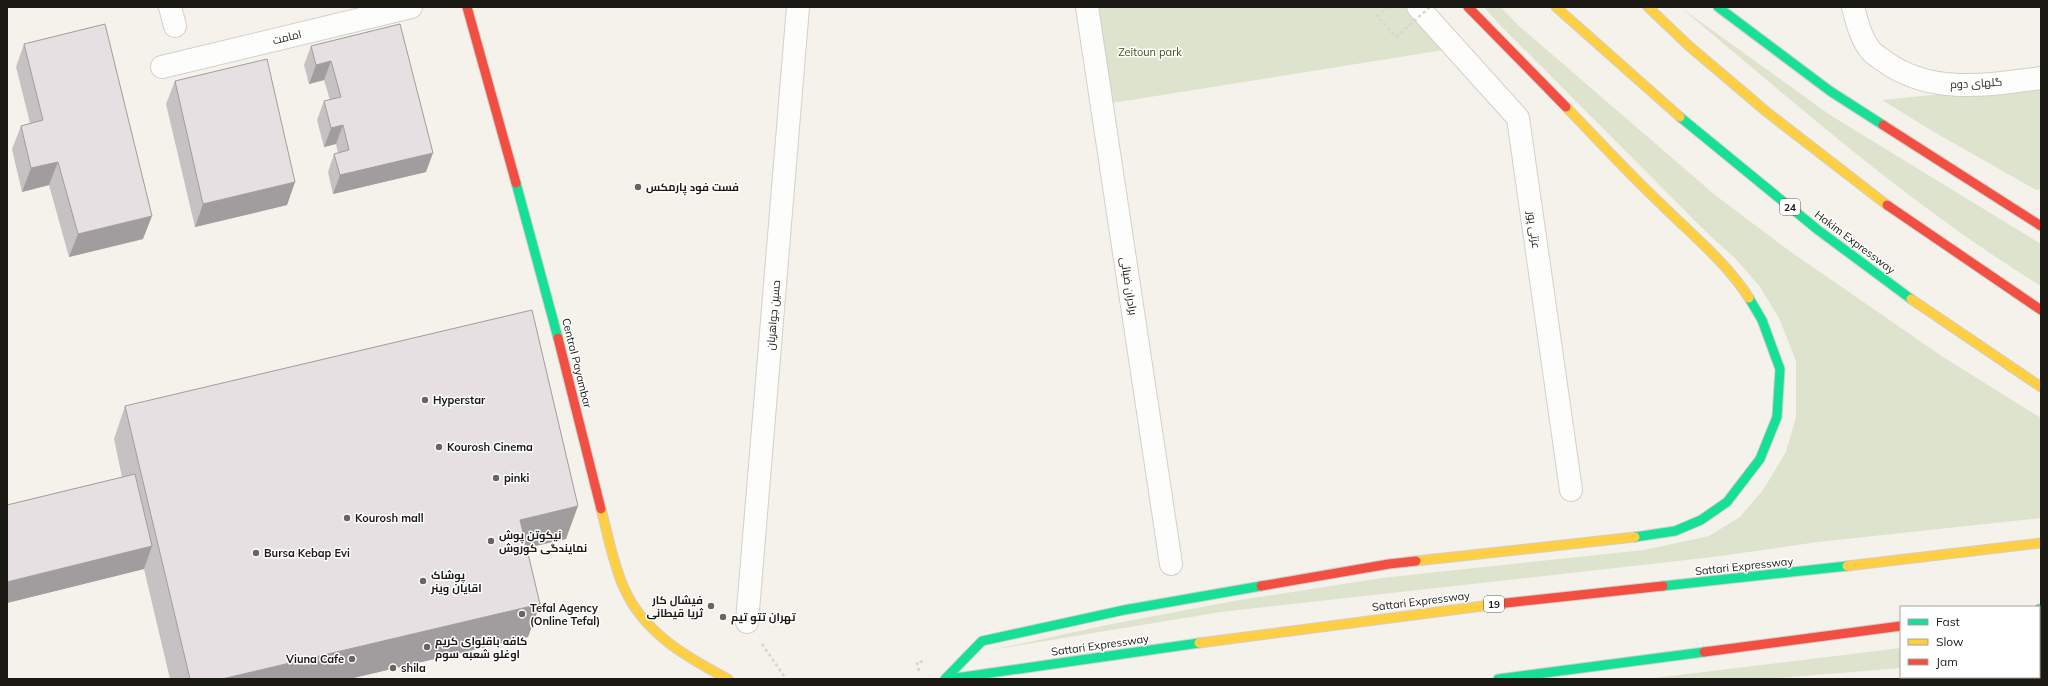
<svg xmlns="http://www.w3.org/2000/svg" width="2048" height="686" font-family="Mulish,Cairo,sans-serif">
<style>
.green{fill:#dde3cd}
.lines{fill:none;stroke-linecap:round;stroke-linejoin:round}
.street-casing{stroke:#d1d0ca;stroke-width:24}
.fast-casing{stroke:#d1d0ca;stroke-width:11}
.slow-casing{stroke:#d1d0ca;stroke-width:11}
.jam-casing{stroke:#d1d0ca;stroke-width:11}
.path{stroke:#d5d5d2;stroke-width:2.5;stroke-dasharray:3 3;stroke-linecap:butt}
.street{stroke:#fdfdfc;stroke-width:22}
.fast{stroke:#16e098;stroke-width:9}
.slow{stroke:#ffcf43;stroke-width:9}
.jam{stroke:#f24e42;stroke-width:9}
.path-bridge{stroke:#d5d5d2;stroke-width:2.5;stroke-dasharray:3 3;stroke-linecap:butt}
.wall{fill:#c6c1c3}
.shaded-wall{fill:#a19d9f}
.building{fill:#e6e0e3;stroke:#a19d9f}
.poi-dot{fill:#66655f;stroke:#fff;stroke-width:1.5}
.labels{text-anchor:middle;stroke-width:3;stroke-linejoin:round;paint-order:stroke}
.shield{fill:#fff;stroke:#5f5e5a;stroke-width:1}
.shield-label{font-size:10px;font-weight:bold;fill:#1a1914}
.street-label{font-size:11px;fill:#1a1914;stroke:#fff}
.park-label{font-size:11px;fill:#3d4f0e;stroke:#fff}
.poi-label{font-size:11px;font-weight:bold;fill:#1a1914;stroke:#fff;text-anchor:start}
</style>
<rect width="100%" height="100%" fill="#f4f2ea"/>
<path class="green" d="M1098,7H1407L1444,50L1112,103Z
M1484,7H1501L1518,25L1715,195L1791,252L1943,357L2041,418V518L1818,542L1713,557L1221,612L991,650L1112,624L1234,601L1382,578L1644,550L1709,536L1740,517L1763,490L1786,452L1796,417V361L1779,318L1760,287L1735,258L1707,233L1499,24Z
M1680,7L1830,115L2041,244V286C1911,206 1796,104 1680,7Z
M2041,84V189L2036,190L1934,132L1882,100Z
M1901,648V668L1765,679H1646Z"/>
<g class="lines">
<defs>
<path id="street" d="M170,7L175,26
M1087,7L1171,564
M1418,7L1518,118L1571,490
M1853,7C1857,22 1861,40 1872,52C1875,55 1880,58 1884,61C1930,95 1988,85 2041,78
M162,67L411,7
M747,622L798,7"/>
<path id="fast" d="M1718,7L1830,91L1883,125
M1680,117L1818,230L1911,299
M516,183L558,338
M1635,537L1675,531L1701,520L1727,502L1760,459L1777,417L1780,369L1762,320L1749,298
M1663,586L1847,566
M2039,609H2041
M2039,673H2041
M945,679L982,641L1124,610L1261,586
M949,679L1199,643
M1498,679L1704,652
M1950,679L1965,677"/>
<path id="slow" d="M1556,7L1680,117
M1648,7L1689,46L1768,113L1887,205
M1566,107C1598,140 1629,174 1662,205C1691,234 1727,263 1749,298
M1911,299L2041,387
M601,509C608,535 613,564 624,588C644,633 686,657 728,679
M1416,561L1635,537
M1847,566L2041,543
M1199,643L1506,603"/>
<path id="jam" d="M467,7L516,183
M1468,7L1566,107
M1883,125L2041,226
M1887,205L2041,310
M558,338L601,509
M1261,586L1389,564L1416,561
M1506,603L1663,586
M1704,652L1901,626"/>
</defs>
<use href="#street" class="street-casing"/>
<use href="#fast" class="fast-casing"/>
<use href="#slow" class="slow-casing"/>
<use href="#jam" class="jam-casing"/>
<path class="path" d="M1388,7L1377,16L1396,37
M762,644L786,679
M919,671L917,662L926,661"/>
<use href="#street" class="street"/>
<use href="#fast" class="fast"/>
<use href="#slow" class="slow"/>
<use href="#jam" class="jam"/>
<path class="path-bridge" d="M1396,37L1430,7"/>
</g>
<path class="wall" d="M400,24L426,172L333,194L328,172L334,154L338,153L336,144L324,147L317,120L324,101L330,100L324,80L309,84L304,65L311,46Z
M24,44L143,239L69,257L49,185L22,192L12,149L21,126L30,123L16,67Z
M175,81L295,182L287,205L195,227L166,104Z
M125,406L566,539L527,548L540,604L528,637L349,679H170L144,569L7,603V505L122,477L114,439Z"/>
<path class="shaded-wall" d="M331,61L324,80L309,84L316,65Z
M343,125L336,144L324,147L331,128Z
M433,153L426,172L333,194L340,175Z
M58,162L49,185L22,192L31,168Z
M295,182L287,205L195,227L203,204Z
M152,216L143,239L69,257L78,234Z
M578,506L566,539L508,552L520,520Z
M152,546L144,569L7,603V582Z
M540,604L528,637L349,679H222Z"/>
<path class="building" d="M105,24L152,216L78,234L58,162L31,168L21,126L43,120L24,44Z
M400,24L433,153L340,175L334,154L349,150L343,125L331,128L324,101L341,97L331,61L316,65L311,46Z
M267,59L295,182L203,204L175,81Z
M532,310L578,506L520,520L540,604L222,679H190L125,406Z
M135,474L152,546L7,582V505Z"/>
<g class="poi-dot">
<circle cx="638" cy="187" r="4"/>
<circle cx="425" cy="400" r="4"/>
<circle cx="439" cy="447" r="4"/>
<circle cx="496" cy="478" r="4"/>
<circle cx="347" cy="518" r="4"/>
<circle cx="491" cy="541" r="4"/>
<circle cx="256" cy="553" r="4"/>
<circle cx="423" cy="581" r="4"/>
<circle cx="711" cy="606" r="4"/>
<circle cx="522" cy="614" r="4"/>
<circle cx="723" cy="617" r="4"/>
<circle cx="427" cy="647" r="4"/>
<circle cx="352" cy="659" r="4"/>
<circle cx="393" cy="668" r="4"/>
</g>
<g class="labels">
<g class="shield">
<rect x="1780" y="199" width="20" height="16" rx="3"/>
<rect x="1484" y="596" width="20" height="16" rx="3"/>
</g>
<g class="shield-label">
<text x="1790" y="211">24</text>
<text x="1494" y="608">19</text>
</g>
<g class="street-label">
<text transform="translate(287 37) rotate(-14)" y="4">امامت</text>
<text transform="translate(1976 83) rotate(-3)" y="4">گلهای دوم</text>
<text transform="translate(1534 230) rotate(82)" y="4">عزتی پور</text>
<text transform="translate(1855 242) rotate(37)" y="4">Hakim Expressway</text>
<text transform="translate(1129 286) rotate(81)" y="4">برادران ضیائی</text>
<text transform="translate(773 315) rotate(-85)" y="4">حسین جواهریان</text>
<text transform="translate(577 363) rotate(76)" y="4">Central Payambar</text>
<text transform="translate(1744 566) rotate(-6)" y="4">Sattari Expressway</text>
<text transform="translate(1421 601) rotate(-7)" y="4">Sattari Expressway</text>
<text transform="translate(1100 645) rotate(-8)" y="4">Sattari Expressway</text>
</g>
<g class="park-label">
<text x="1150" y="56">Zeitoun park</text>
</g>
<g class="poi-label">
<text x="646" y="191">فست فود پارمکس</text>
<text x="433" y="404">Hyperstar</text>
<text x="447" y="451">Kourosh Cinema</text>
<text x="504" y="482">pinki</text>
<text x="355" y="522">Kourosh mall</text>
<text x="499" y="539">نیکوتن پوش<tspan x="499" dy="13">نمایندگی کوروش</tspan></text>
<text x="264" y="557">Bursa Kebap Evi</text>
<text x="431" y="579">پوشاک<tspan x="431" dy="13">اقایان وینر</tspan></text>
<text x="703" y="604" text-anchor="end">فیشال کار<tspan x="703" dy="13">ثریا قیطانی</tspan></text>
<text x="530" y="612">Tefal Agency<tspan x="530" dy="13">(Online Tefal)</tspan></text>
<text x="731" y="621">تهران تتو تیم</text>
<text x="435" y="645">کافه باقلوای کریم<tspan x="435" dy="13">اوغلو شعبه سوم</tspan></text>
<text x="344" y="663" text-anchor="end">Viuna Cafe</text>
<text x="401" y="672">shila</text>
</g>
</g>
<rect width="2048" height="686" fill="none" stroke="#1a1914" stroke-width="16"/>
<rect x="1900" y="606" width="140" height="72" fill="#ffffff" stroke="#a3a3a1"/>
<rect x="1908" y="619" width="20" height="6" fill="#16e098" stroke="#a3a3a1"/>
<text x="1936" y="626" font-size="12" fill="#1a1914">Fast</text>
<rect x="1908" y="639" width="20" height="6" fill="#ffcf43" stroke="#a3a3a1"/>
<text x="1936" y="646" font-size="12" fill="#1a1914">Slow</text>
<rect x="1908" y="659" width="20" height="6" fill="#f24e42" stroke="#a3a3a1"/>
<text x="1936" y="666" font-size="12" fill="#1a1914">Jam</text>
</svg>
